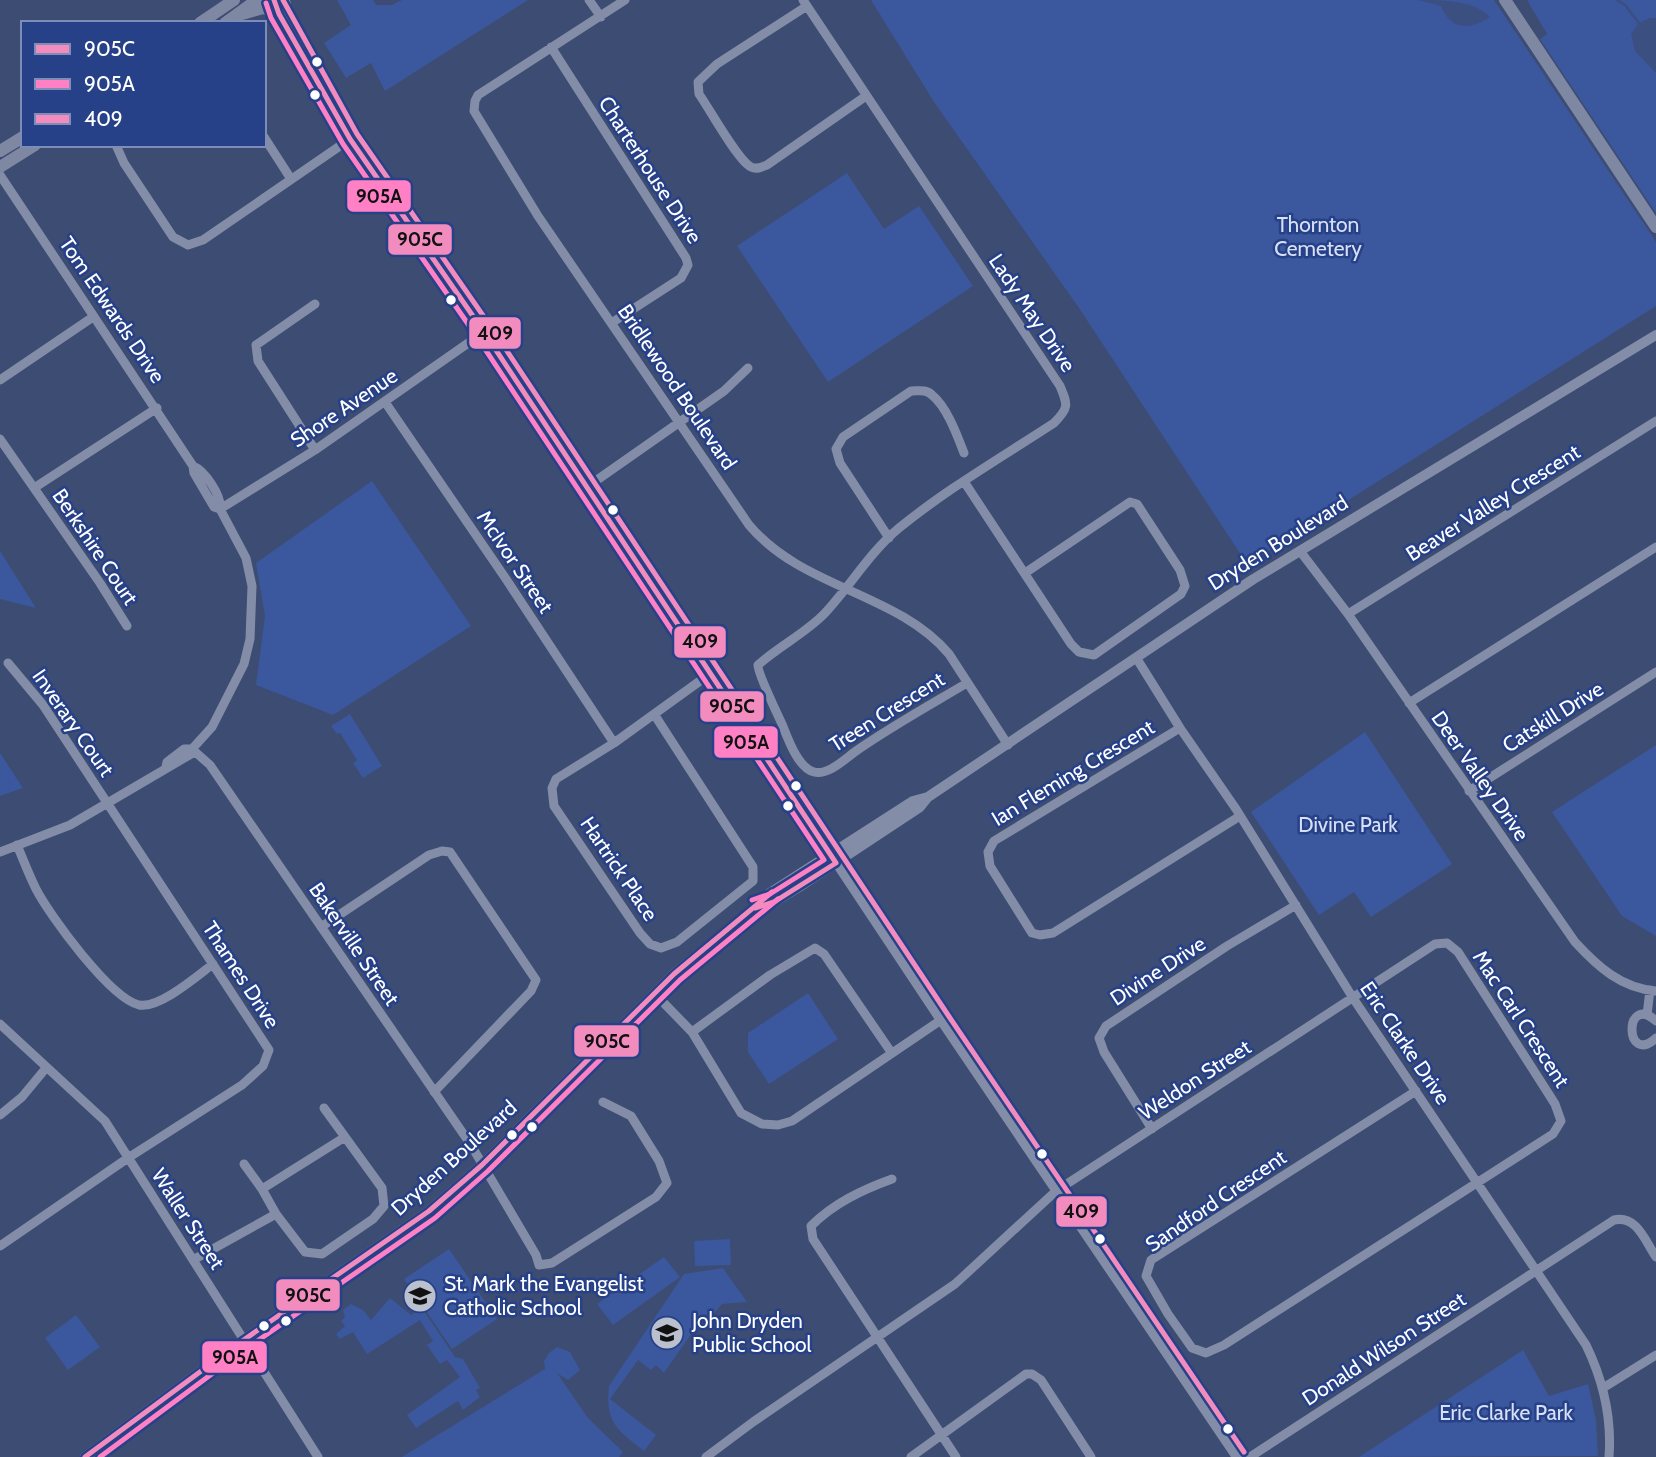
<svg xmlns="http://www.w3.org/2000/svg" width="1656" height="1457" font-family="Cabin,sans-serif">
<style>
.green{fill:#3b579d}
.water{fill:#3c4f81}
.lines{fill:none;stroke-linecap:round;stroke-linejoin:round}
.stream{stroke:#3c4f81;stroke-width:2.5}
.minor{stroke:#848da7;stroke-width:9}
.tertiary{stroke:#848da7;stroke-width:10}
.secondary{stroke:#7f88a3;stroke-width:12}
.bus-1-casing{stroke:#274188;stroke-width:10}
.bus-2-casing{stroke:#274188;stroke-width:10}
.bus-3-casing{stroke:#274188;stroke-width:10}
.bus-1{stroke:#f28cbf;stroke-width:5}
.bus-2{stroke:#ff80c5;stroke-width:5}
.bus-3{stroke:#f28cbf;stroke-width:5}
.bus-dot{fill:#fff;stroke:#274188;stroke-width:2.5}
.labels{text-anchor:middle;stroke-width:5;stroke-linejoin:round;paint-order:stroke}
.street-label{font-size:21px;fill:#fff;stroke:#274188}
.park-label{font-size:21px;fill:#d7e0f7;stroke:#274188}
.poi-label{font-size:21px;fill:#fff;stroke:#274188;text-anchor:start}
.line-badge{stroke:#274188;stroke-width:2.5}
.pale-badge-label{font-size:19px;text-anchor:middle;font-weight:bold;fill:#111}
</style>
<rect width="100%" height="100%" fill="#3d4c72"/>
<path class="green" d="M337,0H373L376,5H392L402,0H528L385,91L371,63L346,78L324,43L351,25Z
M871,0H1494L1656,242V306L1247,564L1079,308L934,102Z
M1527,0H1656V213L1540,39L1547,34Z
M847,173L884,229L919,206L973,286L828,382L737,246Z
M372,481L471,626L333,715L256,685L265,616L256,563Z
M0,551L36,608L0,599Z
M350,714L382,766L363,778L353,763L357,760L340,733L337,734L331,726Z
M1365,732L1452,864L1371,917L1354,892L1319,915L1251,812Z
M1656,745V936L1622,916L1552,812Z
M0,753L23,788L0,796Z
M808,993L838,1039L769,1084L748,1052V1033Z
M730,1239L731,1265L695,1266L694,1241Z
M449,1249L497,1319L452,1349L404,1279Z
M664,1257L680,1277L613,1325L597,1304Z
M723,1268L747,1302L722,1304L711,1317L705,1314L664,1373L656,1365L651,1370L638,1360L610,1399L656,1435L644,1451C617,1430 605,1423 609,1386L684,1274Z
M390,1298L411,1315L422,1308L455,1357L463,1359L480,1388L476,1390L480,1397L463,1410L458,1401L416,1428L407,1415L460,1377L447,1360L440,1364L427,1345L433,1341L420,1320L367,1354L353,1332L340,1339L336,1334L345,1326L341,1321L345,1317L343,1310L351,1304L363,1310L371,1320Z
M76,1315L100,1347L68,1370L45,1338Z
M557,1347L570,1352L580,1370L568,1380L557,1373L588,1418L623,1452L619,1457H402L545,1369L544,1361L549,1353Z
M1523,1350L1549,1396L1588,1384L1596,1420L1598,1456L1359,1457Z"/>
<path class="water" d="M1418,0C1442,0 1474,0 1490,17C1470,30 1451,31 1441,6Z
M1650,18H1656V73L1635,51L1631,34L1639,23Z"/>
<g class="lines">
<path class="stream" d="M1617,0L1625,5L1639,23"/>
<path class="minor" d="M589,0L601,17
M625,0L478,95L475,101L474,111L538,216L749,525C803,589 896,592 949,654L1008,745
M803,0L1060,386C1068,405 1069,408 1054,423C1002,457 947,489 899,528C870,552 851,585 825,613C806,633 779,646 758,665C757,672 777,713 782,724C788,739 798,768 814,772C828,776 846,758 856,751C892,726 930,705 967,683
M807,6L717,64L698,82L699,94C709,108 738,161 751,167C757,170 761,167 767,165L866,96
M551,47L686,258L688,265L681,278L613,322
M264,137L291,179
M116,145L124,163L173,237L188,245L203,240L350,139
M0,175L193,466L194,473L214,507L220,509
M315,304L256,345L258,361L315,450
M0,380L93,317
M385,402L506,579L614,743
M0,439L100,583L127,626
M965,483L1071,644L1079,652L1094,655L1181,594L1185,586L1180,570L1137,504L1130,502L1025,573
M587,487L724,391L748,368
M34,488L157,408
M220,509L315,450L484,332
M889,538L840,463L836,449L843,437L911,391C919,391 926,389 932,395C947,407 957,435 964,453
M1300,551L1348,614L1575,942C1598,967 1621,988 1656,991
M1348,614L1656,421
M1137,659L1180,728L1236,809L1353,998L1586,1345C1603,1380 1612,1417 1609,1457
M1409,703L1656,547
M654,714L753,867V881L677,942L661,948L650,944L640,933L554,806L552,788L556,779L614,743L711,673
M1180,728L994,841L988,852L990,866L1032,933L1040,935L1053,933L1240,816
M192,749L210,765L471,1145L536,1255L539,1265L552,1263L656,1197L667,1183L659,1161L631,1116L603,1102
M166,767L167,762L184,749H192
M1469,791L1656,672
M17,845C23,859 29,875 36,889C50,916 110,998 139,1005C159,1009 197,976 213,964
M0,852L70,825L191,754L192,749L212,727L244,664L250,639L252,586L246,558L220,509C222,496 205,471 193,466
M321,927L429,855L442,851L450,852L536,980L531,991L434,1092
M655,994L692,1032L741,1113L762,1124L778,1125L792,1121L941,1020
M1647,1015L1650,990
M1656,1021C1624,992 1624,1067 1656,1038
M0,1024L105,1121L318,1457
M692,1032L770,975L815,948L824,954L891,1052
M0,1115L22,1097L46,1068
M1152,1129L1104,1052L1099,1038L1106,1026L1227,946L1296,905
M244,1164L262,1189L276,1214L305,1252L322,1254L373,1219L384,1206L382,1188L324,1108
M892,1179C862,1190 834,1203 811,1226L813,1239L956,1457
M262,1189L345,1137
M0,1246L128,1158L242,1085L263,1066L269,1050L43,705L8,663
M193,1260L276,1214
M1603,1388L1656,1355
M706,1457L753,1422L955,1284L1056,1191L1435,944L1447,943L1458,952L1555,1104L1561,1121L1553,1134L1224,1345L1206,1353L1192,1348L1168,1314L1146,1276L1151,1260L1416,1091
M911,1457L1026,1374H1032L1041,1380L1091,1457
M1250,1457L1614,1220C1637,1215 1645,1241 1656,1257"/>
<path class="tertiary" d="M274,0L279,14L290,30L350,139L484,332L941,1020L1237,1457
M285,0L290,27
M758,907L774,902L799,887L920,807L928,797L1252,580L1656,335
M85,1457L235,1346L429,1211L482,1165L674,974L755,908L770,893L913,801L928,797"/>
<path class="secondary" d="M1505,0L1656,227
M235,16L263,8L279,14
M200,23L234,0
M225,23L257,0
M0,151L23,137
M0,167L35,145"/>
<defs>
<path id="bus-1" d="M274,0L279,14L350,139L484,332L836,863L774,902L755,908
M85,1457L235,1346L429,1211L482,1165L674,974L772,892"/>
<path id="bus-2" d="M266,3L271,18L343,144L477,337L824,860L770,894L752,900
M100,1457L240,1353L435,1218L488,1171L680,980L778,899"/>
<path id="bus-3" d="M283,0L357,134L491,327L948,1015L1244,1452"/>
</defs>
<use href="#bus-1" class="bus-1-casing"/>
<use href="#bus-2" class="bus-2-casing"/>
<use href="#bus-3" class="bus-3-casing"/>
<use href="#bus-1" class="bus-1"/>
<use href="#bus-2" class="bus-2"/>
<use href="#bus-3" class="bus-3"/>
</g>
<defs>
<symbol id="school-disc" viewBox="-11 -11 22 22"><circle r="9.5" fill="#bbc0ce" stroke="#274188"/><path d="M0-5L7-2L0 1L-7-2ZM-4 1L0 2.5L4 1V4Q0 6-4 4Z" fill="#111"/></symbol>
</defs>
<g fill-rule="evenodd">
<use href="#school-disc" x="401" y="1277" width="38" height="38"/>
<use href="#school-disc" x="648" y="1314" width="38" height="38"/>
</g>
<g class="bus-dot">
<circle cx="317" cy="62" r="6"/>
<circle cx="315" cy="95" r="6"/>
<circle cx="451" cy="300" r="6"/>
<circle cx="613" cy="510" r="6"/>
<circle cx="796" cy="786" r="6"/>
<circle cx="788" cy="806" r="6"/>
<circle cx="532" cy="1127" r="6"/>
<circle cx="512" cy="1135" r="6"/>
<circle cx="1042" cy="1154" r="6"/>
<circle cx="1100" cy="1239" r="6"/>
<circle cx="286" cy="1321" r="6"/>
<circle cx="264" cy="1326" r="6"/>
<circle cx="1228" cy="1429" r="6"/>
</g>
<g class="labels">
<g class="street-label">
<text transform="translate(650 170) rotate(57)" y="7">Charterhouse Drive</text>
<text transform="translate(112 310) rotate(56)" y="7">Tom Edwards Drive</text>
<text transform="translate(1032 313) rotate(56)" y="7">Lady May Drive</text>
<text transform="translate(677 387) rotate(56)" y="7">Bridlewood Boulevard</text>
<text transform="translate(344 408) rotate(-34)" y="7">Shore Avenue</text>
<text transform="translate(1493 503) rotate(-32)" y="7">Beaver Valley Crescent</text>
<text transform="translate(1278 543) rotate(-32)" y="7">Dryden Boulevard</text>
<text transform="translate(95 547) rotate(56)" y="7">Berkshire Court</text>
<text transform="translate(515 562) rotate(56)" y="7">McIvor Street</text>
<text transform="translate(887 712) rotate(-32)" y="7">Treen Crescent</text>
<text transform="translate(1553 717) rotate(-32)" y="7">Catskill Drive</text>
<text transform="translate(73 723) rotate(55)" y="7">Inverary Court</text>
<text transform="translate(1073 773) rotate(-31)" y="7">Ian Fleming Crescent</text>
<text transform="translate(1480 776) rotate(55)" y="7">Deer Valley Drive</text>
<text transform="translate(619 869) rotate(56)" y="7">Hartrick Place</text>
<text transform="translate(354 944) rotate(56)" y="7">Bakerville Street</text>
<text transform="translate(1158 971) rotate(-33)" y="7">Divine Drive</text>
<text transform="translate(241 975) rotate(57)" y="7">Thames Drive</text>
<text transform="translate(1521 1019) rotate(57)" y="7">Mac Carl Crescent</text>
<text transform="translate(1405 1043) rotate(56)" y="7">Eric Clarke Drive</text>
<text transform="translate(1195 1080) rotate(-33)" y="7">Weldon Street</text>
<text transform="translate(454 1158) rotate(-42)" y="7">Dryden Boulevard</text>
<text transform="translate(1216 1201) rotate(-34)" y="7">Sandford Crescent</text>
<text transform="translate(188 1219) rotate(57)" y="7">Waller Street</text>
<text transform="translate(1384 1349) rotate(-33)" y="7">Donald Wilson Street</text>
</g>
<g class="park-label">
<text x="1318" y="232">Thornton<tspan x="1318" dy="24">Cemetery</tspan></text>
<text x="1348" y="832">Divine Park</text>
<text x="1506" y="1420">Eric Clarke Park</text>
</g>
<g class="poi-label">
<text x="444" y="1291">St. Mark the Evangelist<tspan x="444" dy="24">Catholic School</tspan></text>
<text x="692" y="1328">John Dryden<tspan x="692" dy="24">Public School</tspan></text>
</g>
</g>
<g class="line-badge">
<rect x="346" y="179" width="66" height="34" rx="7" fill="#ff80c5"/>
<rect x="387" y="223" width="66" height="33" rx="7" fill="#f28cbf"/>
<rect x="468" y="316" width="54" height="34" rx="7" fill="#f28cbf"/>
<rect x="673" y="625" width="54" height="34" rx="7" fill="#f28cbf"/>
<rect x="699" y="690" width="66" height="33" rx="7" fill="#f28cbf"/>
<rect x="713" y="725" width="66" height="34" rx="7" fill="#ff80c5"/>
<rect x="573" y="1024" width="67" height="34" rx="7" fill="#f28cbf"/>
<rect x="1055" y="1195" width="53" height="33" rx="7" fill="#f28cbf"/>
<rect x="275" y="1278" width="66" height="34" rx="7" fill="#f28cbf"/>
<rect x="201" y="1340" width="67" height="34" rx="7" fill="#ff80c5"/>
</g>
<g class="pale-badge-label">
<text x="379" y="203">905A</text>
<text x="420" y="246">905C</text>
<text x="495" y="340">409</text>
<text x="700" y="648">409</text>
<text x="732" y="713">905C</text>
<text x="746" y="749">905A</text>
<text x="607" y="1048">905C</text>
<text x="1081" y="1218">409</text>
<text x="308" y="1302">905C</text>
<text x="235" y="1364">905A</text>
</g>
<rect x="21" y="21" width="245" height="126" fill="#274188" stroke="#7d8db8" stroke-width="2"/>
<rect x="35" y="44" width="35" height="10" fill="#f28cbf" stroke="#7d8db8" stroke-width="2"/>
<text x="84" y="56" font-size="21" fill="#ffffff">905C</text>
<rect x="35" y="79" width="35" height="10" fill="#ff80c5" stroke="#7d8db8" stroke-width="2"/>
<text x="84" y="91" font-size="21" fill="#ffffff">905A</text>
<rect x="35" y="114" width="35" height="10" fill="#f28cbf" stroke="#7d8db8" stroke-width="2"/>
<text x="84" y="126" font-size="21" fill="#ffffff">409</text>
</svg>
